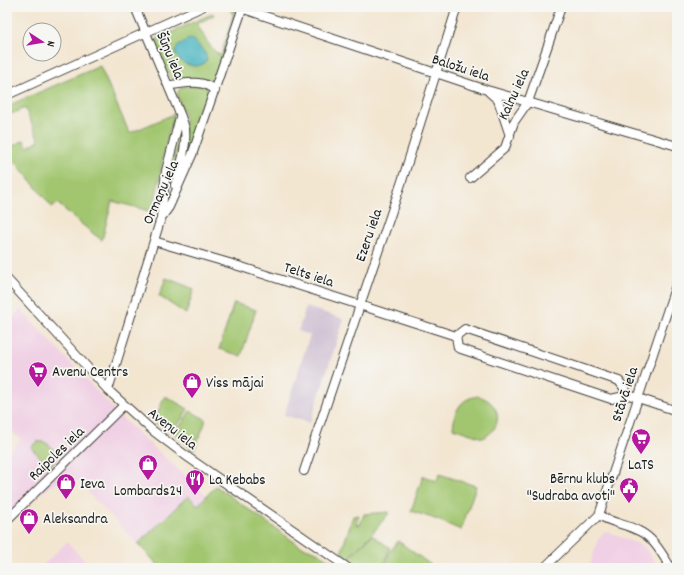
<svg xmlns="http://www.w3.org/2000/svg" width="684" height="575" font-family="Dekko,sans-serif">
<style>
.built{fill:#f0d0e4}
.industrial{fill:#cebed1}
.green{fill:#a2c670;stroke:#5f7146}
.water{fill:#46b4c1;stroke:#31686e}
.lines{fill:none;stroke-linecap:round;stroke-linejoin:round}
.minor-casing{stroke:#3c3a37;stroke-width:10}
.minor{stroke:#fff;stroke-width:8}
.labels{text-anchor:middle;stroke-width:3.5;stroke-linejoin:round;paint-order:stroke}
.street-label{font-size:15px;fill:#1c1c1c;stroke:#f6f6f2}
.poi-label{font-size:15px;fill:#1c1c1c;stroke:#f6f6f2;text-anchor:start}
</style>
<rect width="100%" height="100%" fill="#f6f6f2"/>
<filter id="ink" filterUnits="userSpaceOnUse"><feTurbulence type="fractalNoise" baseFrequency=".025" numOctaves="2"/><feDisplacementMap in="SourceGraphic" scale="8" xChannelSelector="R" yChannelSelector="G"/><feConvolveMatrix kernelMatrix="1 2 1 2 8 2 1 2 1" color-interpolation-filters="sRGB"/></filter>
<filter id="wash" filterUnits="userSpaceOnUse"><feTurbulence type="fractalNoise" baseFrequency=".012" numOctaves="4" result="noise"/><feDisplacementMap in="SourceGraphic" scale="16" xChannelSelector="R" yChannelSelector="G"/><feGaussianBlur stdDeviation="0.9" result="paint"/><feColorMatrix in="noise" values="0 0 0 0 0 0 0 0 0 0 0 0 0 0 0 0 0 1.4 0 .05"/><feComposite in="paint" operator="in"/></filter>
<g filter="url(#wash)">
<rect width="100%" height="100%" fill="#f3e6d1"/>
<path class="built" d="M20,309L123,419L207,496L198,505L188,496L138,544L70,474L7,515V453L21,440L7,425V324Z
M609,532L645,547L659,568H589L598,539L603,533Z
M67,542L92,568H40Z"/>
<path class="industrial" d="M306,307L344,319L310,423L284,415L310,335L298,331Z"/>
<path class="green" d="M229,7L235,11V15L233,24L234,25L214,85L205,81L178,82L170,78L156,47H157L155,40L213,13L214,15L197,24C204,36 209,48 221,56L233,15Z
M100,66L128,130L130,133L174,114L164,153L153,212L112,201L102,240L91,232L57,203L52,207L13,159L10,161L7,157L10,155L7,151V149L24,140L27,147L39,141L25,108L11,114L7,113V106Z
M203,85L210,91L193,140L191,141L187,155L189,156L180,178L185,117L177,94L181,87Z
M181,129H182V145L171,186L167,183L170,168Z
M166,278L194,289L186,314L159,296Z
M234,303L256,310L241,356L219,349Z
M478,396C501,402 505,427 483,438L453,428C455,411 459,399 478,396Z
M164,397H167L188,409L173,433L163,426L157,425L154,423Z
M190,411L205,419V423L194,450C187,445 182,440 175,434Z
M36,442C51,439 62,456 50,467L31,448Z
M439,474L476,486L461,530L438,520L411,511L423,476L437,481Z
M216,486L300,546L317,552L341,568H161L138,544L188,496L198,505Z
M389,512V513L371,535L348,558L341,553L353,516L359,515L356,524L360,525L364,514Z
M372,535L390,548L388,552L384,568H360L348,560Z
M398,541L435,568H386L389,553Z"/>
<path class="water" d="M188,39L194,40L205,53L207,59C201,72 178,65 175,52L177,47Z"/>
</g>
<g filter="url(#ink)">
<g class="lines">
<defs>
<path id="minor" d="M135,7L180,114C182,119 184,124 185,129C187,148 180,167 175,185
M238,7L487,90L677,146
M169,85C185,84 203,78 215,91
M489,92L498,100L510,136
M7,95L202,7
M470,178L505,148L514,122L528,102L548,45L561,7
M161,217L166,171L180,117
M154,241L229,263L456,336
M7,279L108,390L152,430L189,458L348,568
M676,307H677
M456,336L458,348L611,399L629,395L677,411
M456,336L465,329L619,381L629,395
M108,390L161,218L169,207L192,155L243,7
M304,471L402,181L457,7
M599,515C611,523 626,524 639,531C654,538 662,554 671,568
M7,520L124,405
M544,568L599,515L677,282"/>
</defs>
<use href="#minor" class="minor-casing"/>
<use href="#minor" class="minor"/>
</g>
</g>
<defs>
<symbol id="supermarket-pin" viewBox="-11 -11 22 30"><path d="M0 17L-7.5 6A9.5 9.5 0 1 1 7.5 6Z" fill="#b5179e" stroke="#f6f6f2"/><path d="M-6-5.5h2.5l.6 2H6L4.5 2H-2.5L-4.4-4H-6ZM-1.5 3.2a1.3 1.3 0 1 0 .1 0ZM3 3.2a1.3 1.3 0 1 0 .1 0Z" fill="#fff"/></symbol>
<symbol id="shop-pin" viewBox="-11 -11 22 30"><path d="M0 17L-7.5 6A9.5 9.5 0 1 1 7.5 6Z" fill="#b5179e" stroke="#f6f6f2"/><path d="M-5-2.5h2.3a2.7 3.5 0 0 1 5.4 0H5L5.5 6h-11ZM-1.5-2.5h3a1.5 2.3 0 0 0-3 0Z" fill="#fff"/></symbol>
<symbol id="restaurant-pin" viewBox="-11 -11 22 30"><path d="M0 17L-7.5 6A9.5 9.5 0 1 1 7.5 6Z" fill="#b5179e" stroke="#f6f6f2"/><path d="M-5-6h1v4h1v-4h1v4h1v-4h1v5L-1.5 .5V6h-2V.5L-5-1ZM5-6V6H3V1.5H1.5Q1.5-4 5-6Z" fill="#fff"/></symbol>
<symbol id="civic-pin" viewBox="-11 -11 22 30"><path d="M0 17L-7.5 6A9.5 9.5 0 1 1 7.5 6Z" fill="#b5179e" stroke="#f6f6f2"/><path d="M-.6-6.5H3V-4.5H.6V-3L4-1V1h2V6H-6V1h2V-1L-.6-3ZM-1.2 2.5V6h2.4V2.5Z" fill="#fff"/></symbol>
</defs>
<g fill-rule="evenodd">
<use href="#supermarket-pin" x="27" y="360" width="22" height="30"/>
<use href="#shop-pin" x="181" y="371" width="22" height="30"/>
<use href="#supermarket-pin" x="630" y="427" width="22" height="30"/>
<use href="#shop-pin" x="137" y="453" width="22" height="30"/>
<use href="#restaurant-pin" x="184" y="468" width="22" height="30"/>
<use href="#shop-pin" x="55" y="472" width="22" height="30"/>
<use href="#civic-pin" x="618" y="476" width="22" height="30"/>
<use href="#shop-pin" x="18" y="507" width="22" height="30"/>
</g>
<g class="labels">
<g class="street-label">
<text transform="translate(171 55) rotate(67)" y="5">Šūņu iela</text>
<text transform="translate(461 67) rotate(18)" y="5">Baložu iela</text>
<text transform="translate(513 94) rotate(-65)" y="5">Kalnu iela</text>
<text transform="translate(160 192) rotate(-66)" y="5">Ormaņu iela</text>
<text transform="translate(368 235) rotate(-71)" y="5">Ezeru iela</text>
<text transform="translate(309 274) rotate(18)" y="5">Telts iela</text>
<text transform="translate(624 394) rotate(-72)" y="5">Stāvā iela</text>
<text transform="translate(173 428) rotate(38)" y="5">Aveņu iela</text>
<text transform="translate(56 453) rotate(-44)" y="5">Raipoles iela</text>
</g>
<g class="poi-label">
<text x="52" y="376">Avenu Centrs</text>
<text x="206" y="387">Viss mājai</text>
<text x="641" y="469" text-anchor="middle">LaTS</text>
<text x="615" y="483" text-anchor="end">Bērnu klubs<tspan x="615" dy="17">"Sudraba avoti"</tspan></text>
<text x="209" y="484">La Kebabs</text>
<text x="80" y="488">Ieva</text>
<text x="148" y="495" text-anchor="middle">Lombards24</text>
<text x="43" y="523">Aleksandra</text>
</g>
</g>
<rect width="684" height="575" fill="none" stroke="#f6f6f2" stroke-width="24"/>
<g transform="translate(42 42) rotate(102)"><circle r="19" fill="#f6f6f2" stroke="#9f9f9c"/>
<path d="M0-3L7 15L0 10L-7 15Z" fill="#b5179e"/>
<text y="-6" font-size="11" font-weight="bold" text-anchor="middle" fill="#1c1c1c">N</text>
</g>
</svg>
